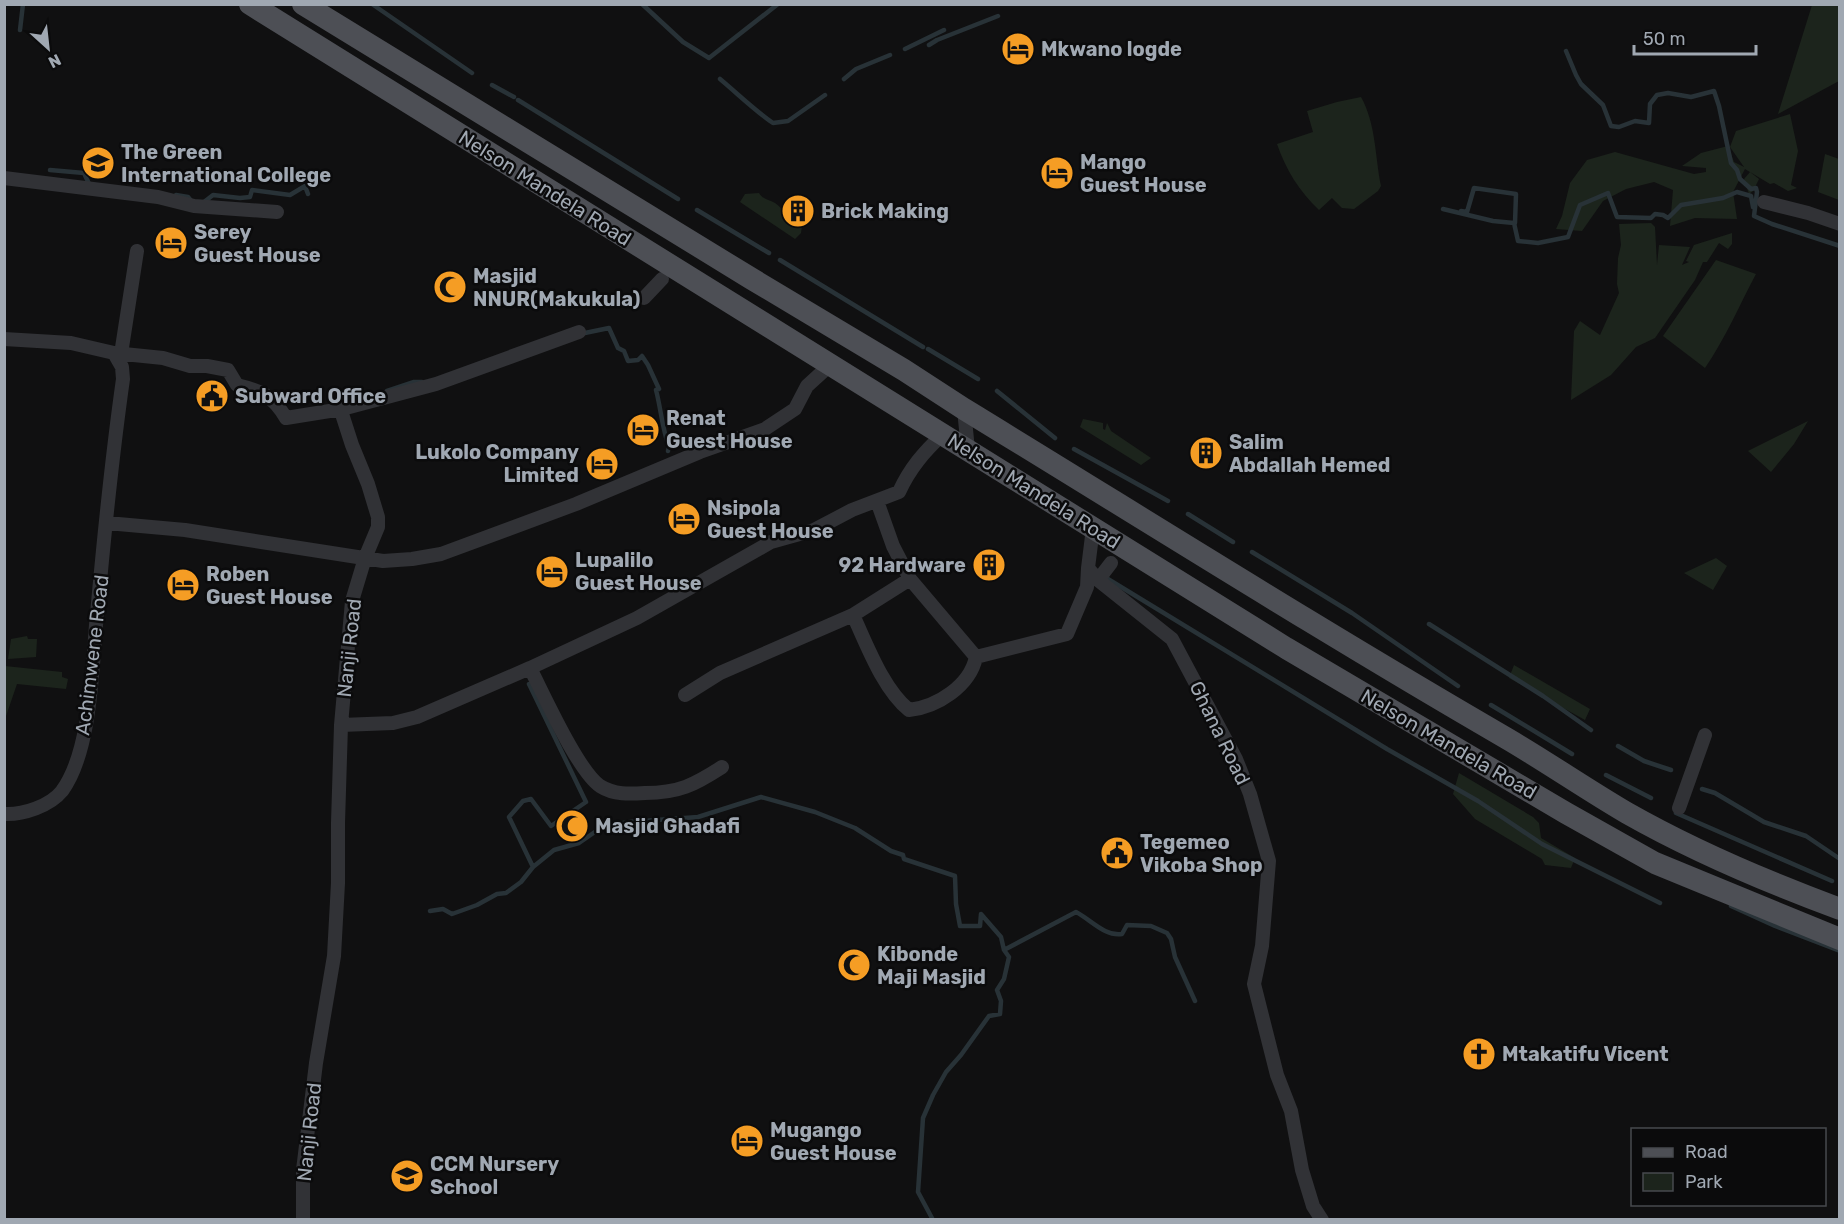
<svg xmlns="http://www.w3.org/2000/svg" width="1844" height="1224" font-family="Rubik,sans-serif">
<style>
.green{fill:#1c241c}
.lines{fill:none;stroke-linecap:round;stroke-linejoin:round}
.stream{stroke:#283237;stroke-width:4.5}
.street{stroke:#313236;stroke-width:14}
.primary{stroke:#4d4f55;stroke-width:22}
.labels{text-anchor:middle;stroke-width:5;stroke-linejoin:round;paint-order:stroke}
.poi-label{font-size:20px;font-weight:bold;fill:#a0a8b2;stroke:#0b0b0c;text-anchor:start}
.street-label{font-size:20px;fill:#a0a8b2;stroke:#0b0b0c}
</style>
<rect width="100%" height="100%" fill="#101011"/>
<path class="green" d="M1812,5H1839V81L1778,114Z
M1361,97C1376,124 1375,156 1381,186L1378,191L1354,209L1342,208L1332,198L1319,210C1299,191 1286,170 1277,144L1313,132L1307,111L1337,102Z
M1790,114L1798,151L1791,185L1797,188L1788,191L1774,183L1770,184L1745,169L1733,192L1737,219L1695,218L1670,226L1673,190L1654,182L1626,189L1603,201L1582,231L1556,229L1562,216L1570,183L1587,160L1615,152L1694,174L1706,172V168L1682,166L1701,153L1728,146L1734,162L1744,167L1730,147L1736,131Z
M1825,154L1839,159V200L1818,192Z
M1750,172L1759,179L1753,191L1749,194L1744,179Z
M759,193C763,200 769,199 775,203C785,210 790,222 802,225L801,233L795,239L740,202L745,194Z
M1651,223L1655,227L1657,265L1659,245L1690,247L1682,265L1689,262L1686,261L1694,245L1732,233V244L1728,249L1719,243L1707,262H1703L1695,280L1655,338L1636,347L1611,375L1571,400L1574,331L1580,321L1600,335L1619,293L1617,284L1618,258L1621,245L1619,224Z
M1716,260L1756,274C1739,306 1725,339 1705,368L1663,336Z
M1083,419L1103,423V429L1105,430L1107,423L1111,431L1151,458L1141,465L1080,427Z
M1808,421L1794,444L1771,472L1748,451Z
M1716,558L1727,566L1713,590L1684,573Z
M27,636L28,639H37L36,657L8,659L11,639Z
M1514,665L1590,709L1585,720L1509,678Z
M5,666L62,672V677L68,679L66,689L17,684L5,719Z
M1459,773L1533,817L1539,823L1541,838L1575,858L1571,868L1545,865L1542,859L1475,819L1453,794Z"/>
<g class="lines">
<path class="stream" d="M372,4L472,73
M642,4L683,42L709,58L778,4
M20,30L23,4
M929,45L937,40L998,16
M905,49L944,30
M1566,51L1576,75L1581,84L1603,105L1611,126L1619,127L1635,121L1649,123L1650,104L1657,95L1668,93L1691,97L1714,91L1719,106L1731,163L1737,170L1740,179L1751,189L1756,188L1757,192L1754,216L1772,224L1840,246
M720,79C738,94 754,110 773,123L788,121L825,95
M844,79L856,69L890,55
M492,85L514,97
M518,100L678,199
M50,170L84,173L90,186
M176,195L188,197L192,202
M204,202L213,195L240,198L250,197L252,190L290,195L305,186L308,194
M1443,209L1493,221L1514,223L1518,241L1538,243L1568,237L1580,205L1608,193L1617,217L1651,218L1655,214L1663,215L1668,218L1681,205L1723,198L1737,192L1751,196L1753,207
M697,210L769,253
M1461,211L1467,212L1474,188L1516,194L1515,223
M780,260L923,347
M580,334L609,328L618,348L624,351L628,361L638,360L642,356L648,365L659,389L656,390C661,409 662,428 669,447L668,451
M928,349L978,379
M387,391L414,382H422
M997,391L1055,438
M1074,449L1168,501
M1188,514L1233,542
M1252,552L1352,613L1458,686
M1103,576L1387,749L1478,801L1542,844L1660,903
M1429,624L1543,696L1591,730
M529,684L586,802L551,826L531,799L523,801L509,817L533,867
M1491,705L1572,754
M1618,746L1644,761L1671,770
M1606,775L1651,798
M1702,789L1715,793L1764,822L1806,836L1840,859
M1676,813L1832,881
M1731,906L1775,926L1840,951
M430,911L443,909L452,914L477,905L497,894L506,893L521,882L533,867L554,850L579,843L602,827L629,822L698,817L761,797L815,812L855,828L891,851L903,855L904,859L955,876L956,904L960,926H980L981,914L1001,937L1004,950
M933,1220L918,1192L923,1118L933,1095L946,1072L961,1055L989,1016L1000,1014L1001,1001L997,990L1004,979L1009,957L1004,950L1076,912C1090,919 1105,937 1122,934L1127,925L1151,926L1167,933L1171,939L1175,957L1195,1001"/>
<path class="street" d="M4,178L158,197L194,206L277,212
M1764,202L1808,213L1840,224
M644,298L662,279
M4,339L71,343L114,353L122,367L123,379C112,457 104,536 97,614C92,664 92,750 62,791C50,806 23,815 4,814
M114,353L163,358L190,366H207L228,370L237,385C262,391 272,395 286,418L342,409L436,384L579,332
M121,354L137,251
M964,409L968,450
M107,523L185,530L383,561L412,559L441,554L576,504L700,452L765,429L795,409L807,386L830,365
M1093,528L1088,568L1098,580L1172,639L1236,759L1250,794L1269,861L1262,946L1254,984L1277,1075L1291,1111L1302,1170L1313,1206L1322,1220
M1098,580L1111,563
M853,615L910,579
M976,657L1067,634L1087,587L1088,568
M530,668C544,695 578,771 600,786C614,795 630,794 645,793C679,793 694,785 722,767
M685,695L720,673L853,615C867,645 883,689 909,710C937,707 970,686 976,657L910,579L893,546L877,501
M341,725L393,723L417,717L530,668L637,618L771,542L814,530L852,510L899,492C910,468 924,452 942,435
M1679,808L1705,735
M303,1220V1170L316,1063L334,956L338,883V823L341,725L352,601L365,558L378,527V517L368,484L352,445L342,414V409"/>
<path class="primary" d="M250,4L1286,648L1566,813L1655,863L1840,939
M303,4L752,279L904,370L964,409C1144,519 1323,632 1506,738C1547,762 1586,789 1627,813C1694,851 1767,882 1840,909"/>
</g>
<defs>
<symbol id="hotel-disc" viewBox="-11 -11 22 22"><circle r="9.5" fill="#f59d24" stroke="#0b0b0c"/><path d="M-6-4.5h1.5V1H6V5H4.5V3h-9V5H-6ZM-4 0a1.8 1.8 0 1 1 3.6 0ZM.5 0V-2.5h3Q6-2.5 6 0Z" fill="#111"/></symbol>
<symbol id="university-disc" viewBox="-11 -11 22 22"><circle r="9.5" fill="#f59d24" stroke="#0b0b0c"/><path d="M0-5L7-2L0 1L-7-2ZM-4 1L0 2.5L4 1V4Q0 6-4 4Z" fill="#111"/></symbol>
<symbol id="building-disc" viewBox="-11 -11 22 22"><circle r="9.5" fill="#f59d24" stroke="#0b0b0c"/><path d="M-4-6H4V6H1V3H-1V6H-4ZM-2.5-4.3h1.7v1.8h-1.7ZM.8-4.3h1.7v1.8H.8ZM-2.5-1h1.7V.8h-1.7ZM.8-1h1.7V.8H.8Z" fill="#111"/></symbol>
<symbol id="mosque-disc" viewBox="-11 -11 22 22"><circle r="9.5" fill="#f59d24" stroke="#0b0b0c"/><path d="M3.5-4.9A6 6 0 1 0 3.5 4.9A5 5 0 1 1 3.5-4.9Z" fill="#111"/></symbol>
<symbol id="civic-disc" viewBox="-11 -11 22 22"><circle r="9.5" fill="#f59d24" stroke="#0b0b0c"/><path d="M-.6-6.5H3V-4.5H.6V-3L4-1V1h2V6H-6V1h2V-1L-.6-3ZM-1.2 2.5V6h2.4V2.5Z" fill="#111"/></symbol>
<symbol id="church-disc" viewBox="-11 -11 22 22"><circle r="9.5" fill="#f59d24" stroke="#0b0b0c"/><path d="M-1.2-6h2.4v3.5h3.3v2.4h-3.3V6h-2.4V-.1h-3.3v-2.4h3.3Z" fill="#111"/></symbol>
<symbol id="school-disc" viewBox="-11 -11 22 22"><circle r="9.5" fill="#f59d24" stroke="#0b0b0c"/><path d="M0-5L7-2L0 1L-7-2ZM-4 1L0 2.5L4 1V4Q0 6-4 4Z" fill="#111"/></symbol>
</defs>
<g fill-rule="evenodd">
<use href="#hotel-disc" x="999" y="30" width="38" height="38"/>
<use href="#university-disc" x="79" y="144" width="38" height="38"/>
<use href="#hotel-disc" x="1038" y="154" width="38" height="38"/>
<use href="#building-disc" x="779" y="192" width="38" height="38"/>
<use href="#hotel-disc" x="152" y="224" width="38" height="38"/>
<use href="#mosque-disc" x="431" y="268" width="38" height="38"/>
<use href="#civic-disc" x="193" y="377" width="38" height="38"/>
<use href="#hotel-disc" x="624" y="411" width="38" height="38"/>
<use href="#building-disc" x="1187" y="434" width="38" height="38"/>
<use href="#hotel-disc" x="583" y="445" width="38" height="38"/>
<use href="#hotel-disc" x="665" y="500" width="38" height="38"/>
<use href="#building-disc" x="970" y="546" width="38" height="38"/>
<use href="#hotel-disc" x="533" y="553" width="38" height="38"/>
<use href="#hotel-disc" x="164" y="566" width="38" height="38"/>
<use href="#mosque-disc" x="553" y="807" width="38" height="38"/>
<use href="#civic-disc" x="1098" y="834" width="38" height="38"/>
<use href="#mosque-disc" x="835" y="946" width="38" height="38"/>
<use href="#church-disc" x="1460" y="1035" width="38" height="38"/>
<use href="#hotel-disc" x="728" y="1122" width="38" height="38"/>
<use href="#school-disc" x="388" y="1157" width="38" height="38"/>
</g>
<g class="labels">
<g class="poi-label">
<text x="1041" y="56">Mkwano logde</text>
<text x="121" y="159">The Green<tspan x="121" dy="23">International College</tspan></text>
<text x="1080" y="169">Mango<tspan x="1080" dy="23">Guest House</tspan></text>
<text x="821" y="218">Brick Making</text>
<text x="194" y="239">Serey<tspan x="194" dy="23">Guest House</tspan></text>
<text x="473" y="283">Masjid<tspan x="473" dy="23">NNUR(Makukula)</tspan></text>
<text x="235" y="403">Subward Office</text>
<text x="666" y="425">Renat<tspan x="666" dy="23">Guest House</tspan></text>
<text x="1229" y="449">Salim<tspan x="1229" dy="23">Abdallah Hemed</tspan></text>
<text x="579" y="459" text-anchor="end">Lukolo Company<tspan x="579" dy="23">Limited</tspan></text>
<text x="707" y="515">Nsipola<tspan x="707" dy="23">Guest House</tspan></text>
<text x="575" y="567">Lupalilo<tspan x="575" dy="23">Guest House</tspan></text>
<text x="966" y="572" text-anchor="end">92 Hardware</text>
<text x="206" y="581">Roben<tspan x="206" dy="23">Guest House</tspan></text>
<text x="595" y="833">Masjid Ghadafi</text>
<text x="1140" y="849">Tegemeo<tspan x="1140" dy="23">Vikoba Shop</tspan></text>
<text x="877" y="961">Kibonde<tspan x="877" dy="23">Maji Masjid</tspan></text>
<text x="1502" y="1061">Mtakatifu Vicent</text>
<text x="770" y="1137">Mugango<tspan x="770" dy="23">Guest House</tspan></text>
<text x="430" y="1171">CCM Nursery<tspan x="430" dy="23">School</tspan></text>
</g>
<g class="street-label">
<text transform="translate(545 188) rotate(32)" y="7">Nelson Mandela Road</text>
<text transform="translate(1034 491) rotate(32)" y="7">Nelson Mandela Road</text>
<text transform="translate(349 648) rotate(-84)" y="7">Nanji Road</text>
<text transform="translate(92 655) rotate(-83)" y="7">Achimwene Road</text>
<text transform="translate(1220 733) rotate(64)" y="7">Ghana Road</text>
<text transform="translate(1449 744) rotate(30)" y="7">Nelson Mandela Road</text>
<text transform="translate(309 1132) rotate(-84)" y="7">Nanji Road</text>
</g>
</g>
<rect width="1844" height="1224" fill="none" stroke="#a0a8b2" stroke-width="12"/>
<rect x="1631" y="1128" width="195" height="78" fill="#0b0b0c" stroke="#474a4e" stroke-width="1.5"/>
<rect x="1643" y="1148" width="30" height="9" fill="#4d4f55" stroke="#474a4e" stroke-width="1.5"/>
<text x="1685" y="1158" font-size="18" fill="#a0a8b2">Road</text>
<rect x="1643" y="1173" width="30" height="18" fill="#1c241c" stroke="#474a4e" stroke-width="1.5"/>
<text x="1685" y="1188" font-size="18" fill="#a0a8b2">Park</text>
<g transform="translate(48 48) rotate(153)" stroke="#0b0b0c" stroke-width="4.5" paint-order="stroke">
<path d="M0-4.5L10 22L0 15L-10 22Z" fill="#a0a8b2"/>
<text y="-9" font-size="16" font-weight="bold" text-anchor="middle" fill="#a0a8b2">N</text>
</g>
<path d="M1634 45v9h122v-9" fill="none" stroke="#a0a8b2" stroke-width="3"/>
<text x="1643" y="45" font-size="18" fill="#a0a8b2" stroke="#0b0b0c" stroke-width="4.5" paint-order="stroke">50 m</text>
</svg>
